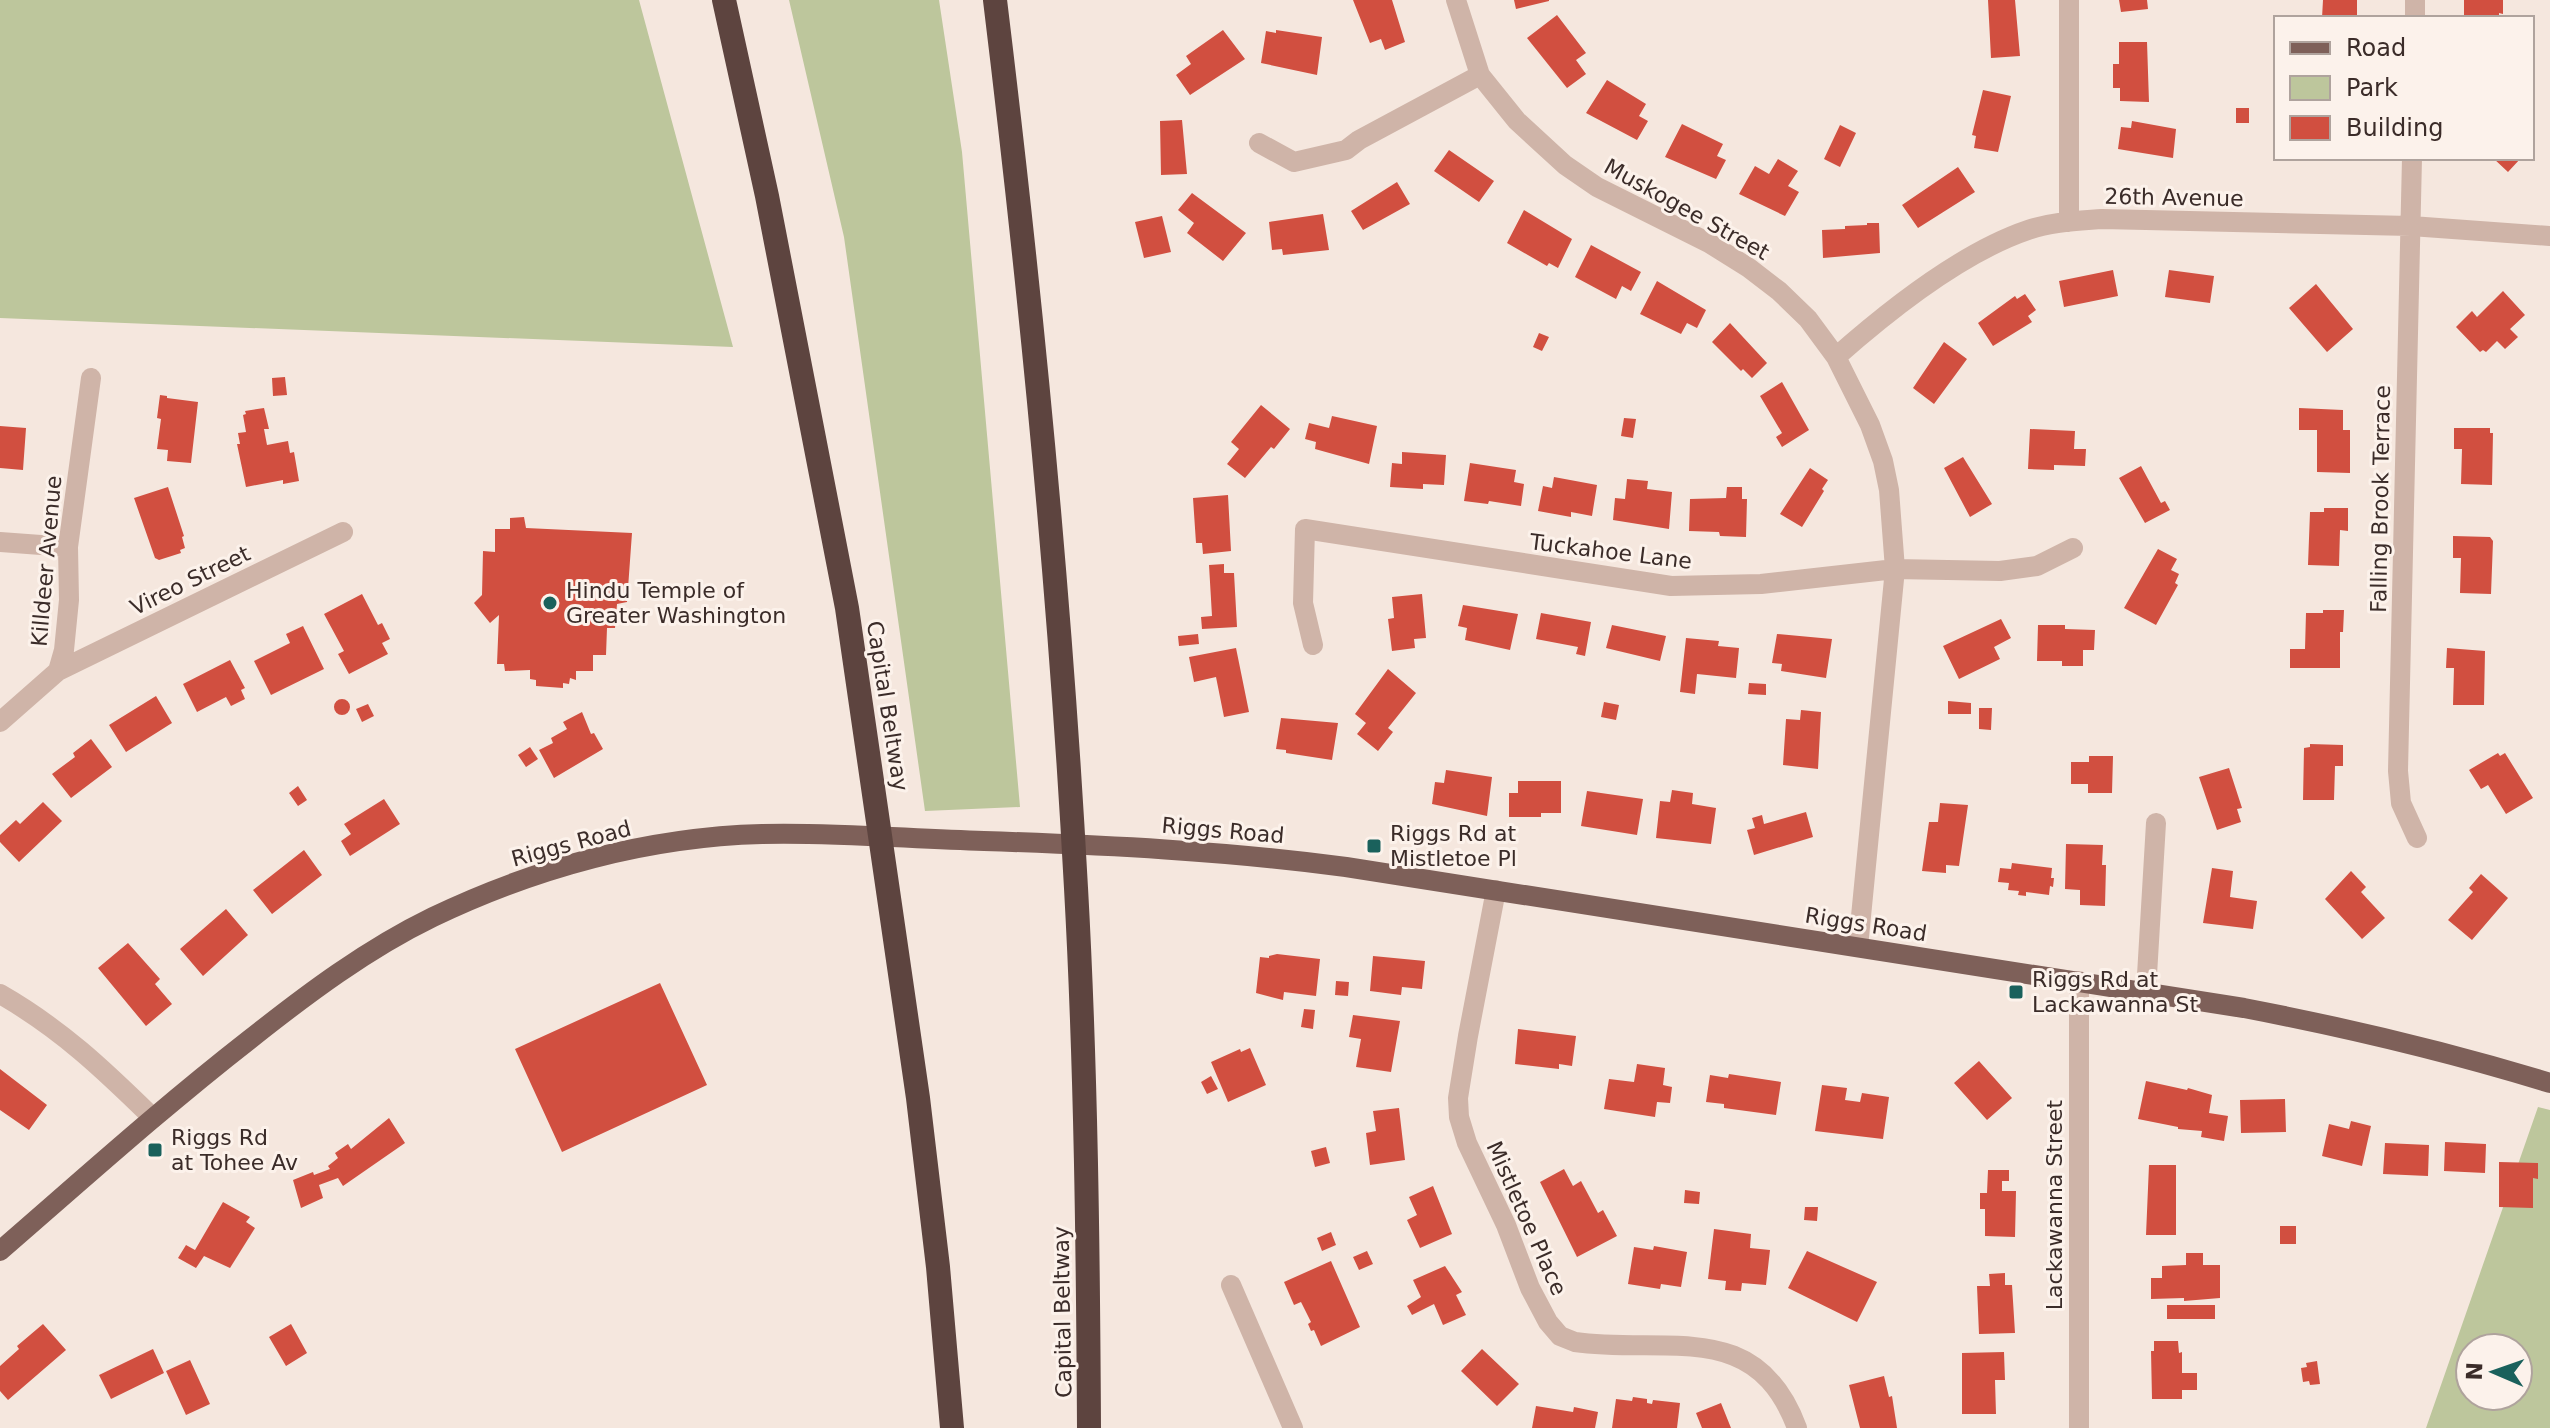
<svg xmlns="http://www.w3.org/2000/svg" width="2550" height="1428" font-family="'DejaVu Sans',sans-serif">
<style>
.green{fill:#bdc69c;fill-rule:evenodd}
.building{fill:#d14f40}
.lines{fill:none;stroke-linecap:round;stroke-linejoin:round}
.minor{stroke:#cfb4a8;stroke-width:20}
.major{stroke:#7e6059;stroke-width:20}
.highway{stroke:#5d443f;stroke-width:24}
.poi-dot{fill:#1a615c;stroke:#fcf2eb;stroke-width:3}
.labels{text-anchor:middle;stroke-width:6;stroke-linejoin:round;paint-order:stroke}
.street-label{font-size:22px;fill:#3b2c29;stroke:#fcf2eb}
.poi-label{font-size:22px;fill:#3b2c29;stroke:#fcf2eb;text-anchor:start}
</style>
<rect width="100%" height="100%" fill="#f5e7de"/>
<path class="green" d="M0,0H639L733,347L0,318Z
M789,0H939L962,152L1020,807L925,811L844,237Z
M2538,1107L2550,1110V1428H2426ZM2470,1348H2518V1396H2470Z"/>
<path class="building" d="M1353,0H1392L1405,42L1385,50L1381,39L1370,43Z
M1514,0H1549V1L1516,9Z
M1988,0H2015L2020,56L1991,58Z
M2119,0H2147L2148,9L2121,12Z
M2323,0H2357V18H2322Z
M2464,0H2503V14L2499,13V17H2464Z
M1557,15L1586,53L1576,60L1586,74L1567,88L1527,38Z
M1223,30L1245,59L1190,95L1176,75L1191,64L1186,56Z
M1276,30L1322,37L1317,75L1261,63L1266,31L1276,33Z
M2119,42H2147L2149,102L2120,101V88H2113V64H2119Z
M1607,80L1646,104L1639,116L1648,121L1637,140L1586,113Z
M1983,90L2011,96L1998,152L1974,148L1976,136L1972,135Z
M2236,108H2249V123H2236Z
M1182,120L1187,174L1161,175L1160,121Z
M2132,121L2176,129L2173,158L2118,149L2121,127L2131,128Z
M1682,124L1723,144L1717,156L1726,160L1716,179L1665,157Z
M1840,125L1856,133L1840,167L1824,159Z
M1449,150L1494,181L1479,202L1434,171Z
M2493,158H2521L2508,172Z
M1778,159L1798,171L1788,186L1799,192L1785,216L1739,194L1755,166L1769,174Z
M1958,167L1975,192L1918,228L1902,205Z
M1397,182L1410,204L1363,230L1351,211Z
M1192,193L1246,233L1223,261L1187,233L1194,223L1178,210Z
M1524,210L1572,239L1558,268L1549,263L1547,266L1507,243Z
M1323,214L1329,250L1283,255L1282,249L1272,250L1269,222Z
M1162,216L1171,252L1144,258L1135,222Z
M1867,223H1879L1880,253L1823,258L1822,230L1845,229V226L1867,225Z
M1591,245L1641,272L1631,291L1622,286L1616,299L1575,277Z
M2113,270L2118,296L2064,307L2059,281Z
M2169,270L2214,276L2210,303L2165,297Z
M1657,281L1706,310L1697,328L1687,323L1681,334L1640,314Z
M2316,284L2353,329L2327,352L2289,308Z
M2503,291L2525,315L2510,329L2518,337L2505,349L2497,341L2486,352L2483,350L2480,352L2456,327L2472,311L2477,317Z
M2025,294L2036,310L2028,316L2032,322L1993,346L1978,323L2015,296L2017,299Z
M1730,323L1767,363L1752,378L1743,369L1741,371L1712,342Z
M1539,333L1549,337L1542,351L1533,347Z
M1944,342L1967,359L1934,404L1913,388Z
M285,377L287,395L273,396L272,378Z
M1782,382L1809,430L1782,447L1776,437L1782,433L1760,396Z
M160,395L167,396V398L198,402L191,463L167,461L168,450L157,449L161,419L157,418Z
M1261,405L1290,429L1274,449L1271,447L1245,478L1227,464L1239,449L1231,442Z
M264,408L269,429H264L267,445L288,441L290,453L294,452L299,481L283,484V480L246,487L237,444H240L238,433L246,432L243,415L246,414L245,411Z
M2299,408L2343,410V430H2350V473L2317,472V430H2299Z
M1332,416L1377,426L1369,464L1315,449L1316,442L1305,439L1309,423L1329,428Z
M1624,418L1636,419L1633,438L1621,436Z
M0,426L26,428L23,470L0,468Z
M2454,428H2490V433H2493L2492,485L2461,484L2462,449H2454Z
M2030,429L2075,431L2074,449H2086L2085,466L2054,465V470L2028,469Z
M1402,452L1446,455L1444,485L1423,484V489L1390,487L1392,463L1402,464Z
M1963,457L1992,504L1970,517L1944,468Z
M1470,463L1516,470L1514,482L1524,484L1521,506L1489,501L1488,504L1464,501Z
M2141,466L2161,503L2165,501L2170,510L2145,523L2119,478Z
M1810,468L1828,480L1822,489L1824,491L1802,527L1780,514Z
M1554,477L1597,485L1592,516L1571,512V517L1538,511L1543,486L1552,488Z
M1627,479L1648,481L1647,489L1672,492L1669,529L1613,520L1615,498L1625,499Z
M168,487L184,536L182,537L185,548L180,550L181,553L159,560L155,558L134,498Z
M1727,487H1742V499H1747L1746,537L1720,536L1719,532L1689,531L1690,499L1726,498Z
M1228,495L1231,551L1203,554L1202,543H1196L1193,498Z
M2324,508H2348V531L2340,530L2339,566L2308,565L2310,512H2324Z
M524,517L526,528L632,533L627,602L617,604L615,628H607L606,655H593V671H576V680L570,678L569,684L563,683V688L536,686V680L530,679V670L505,671L504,664H497L499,615L490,623L474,603L482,595L483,551L495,552V529H510V518Z
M2453,536L2490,537L2493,541L2491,594L2460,593L2461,558H2453Z
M2158,549L2177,559L2171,570L2179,574L2175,583L2178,585L2156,625L2124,608Z
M1224,564V573H1234L1237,627L1202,629L1201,617L1212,616L1209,565Z
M362,594L378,625L382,623L390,639L382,643L388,654L349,674L338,654L344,651L324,614Z
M1422,594L1426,638L1414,639L1415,648L1392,651L1388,619L1394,618L1392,597Z
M1463,605L1518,614L1510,650L1465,640L1467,628L1458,626Z
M2323,610H2344L2343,632H2340V668H2290V649H2305L2306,613H2323Z
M1541,613L1591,622L1585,656L1576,654L1578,647L1536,639Z
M2001,619L2011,638L1994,647L2000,659L1959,679L1943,646Z
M1612,625L1666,636L1660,661L1606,648Z
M2038,625H2065V629L2095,630L2094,650H2083V666H2062V661H2037Z
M303,626L324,669L271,695L254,661L290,643L286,634Z
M1198,634L1199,644L1179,646L1178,636Z
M1777,634L1832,639L1826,678L1781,671L1782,664L1772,663Z
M1686,638L1719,641L1718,646L1739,648L1736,678L1697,674L1695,694L1680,692Z
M1236,648L1249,712L1224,717L1216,677L1194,682L1189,657Z
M2447,648L2485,651L2484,705H2453L2454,668H2446Z
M230,660L245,688L241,690L245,699L231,706L226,697L197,712L183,684Z
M1388,669L1416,693L1388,728L1393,732L1378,751L1357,734L1366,723L1355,714Z
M1749,683L1766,684V695L1748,694Z
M156,696L172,723L126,752L109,725Z
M334 707a8 8 0 1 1 16 0a8 8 0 1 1-16 0Z
M1948,701L1971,703V714H1948Z
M1604,702L1619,705L1616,720L1601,717Z
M368,704L374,716L362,722L356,709Z
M1979,708H1992L1991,730L1979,729Z
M1801,710L1821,712L1818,769L1783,765L1786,719L1800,720Z
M582,712L591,734L594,733L603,749L554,778L539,750L553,743L551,738L567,729L563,722Z
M1281,718L1338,723L1332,760L1286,753V750L1276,749Z
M91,739L112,767L71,798L52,774L75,757L73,753Z
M2310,744L2343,745V766H2335L2334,800H2303L2304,748L2310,747Z
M530,747L538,759L526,767L518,755Z
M2498,753L2500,756L2505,753L2533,798L2506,814L2488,785L2481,789L2469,770Z
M2089,756H2113L2112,793H2088V784H2071V762H2089Z
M2229,768L2242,808L2237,809L2241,822L2217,830L2199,777Z
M1446,770L1492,777L1487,816L1432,804L1435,782L1444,783Z
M1518,781H1561V813H1541V817H1509V793H1518Z
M298,786L307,800L298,806L289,793Z
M1672,790L1693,793L1692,804L1716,808L1711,844L1656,838L1660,801L1670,802Z
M1587,791L1643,799L1637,835L1581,826Z
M384,799L400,824L350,856L341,841L351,834L344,824Z
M43,802L62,821L19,862L0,842V835L16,820L20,824Z
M1940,803L1968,805L1959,866L1946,865V873L1922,871L1929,822H1938Z
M1806,812L1813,837L1754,855L1747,830L1755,828L1752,818L1762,815L1764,824Z
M2066,844L2103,845L2102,865H2106L2105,906L2080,905V890L2065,889Z
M304,850L322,875L272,914L253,890Z
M2012,863L2052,868L2051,878H2054L2053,887L2050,886L2049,895L2026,892V896L2018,895L2019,891L2008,890L2009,883L1998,882L2000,868L2011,869Z
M2212,868L2233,871L2230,897L2257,901L2253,929L2203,923Z
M2351,871L2366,887L2361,892L2385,918L2362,939L2325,899Z
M2481,874L2508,898L2472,940L2448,920L2473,892L2469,888Z
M226,909L248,935L203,976L180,949Z
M128,943L160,979L155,984L172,1004L146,1026L98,968Z
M1277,954L1320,959L1316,996L1284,992L1283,1000L1256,993L1260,957L1269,958V956Z
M1373,956L1425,961L1422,989L1402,987L1401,995L1370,991Z
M1336,981L1349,982L1348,996L1335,995Z
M660,983L707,1085L562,1152L515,1049Z
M1304,1009L1315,1010L1313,1029L1301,1027Z
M1353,1015L1400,1021L1391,1072L1356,1067L1361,1039L1349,1037Z
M1518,1029L1576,1036L1572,1066L1559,1064V1069L1515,1064Z
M1250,1048L1266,1085L1228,1102L1211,1062L1240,1049L1241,1052Z
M1979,1061L2012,1098L1987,1120L1954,1083Z
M1637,1064L1665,1068L1663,1085L1672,1087L1670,1103L1657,1102L1655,1117L1604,1109L1609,1079L1634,1082Z
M0,1069L47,1105L29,1130L0,1110Z
M1729,1074L1781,1082L1776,1115L1724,1108V1104L1706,1102L1710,1075L1728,1078Z
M1211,1076L1218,1089L1207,1094L1201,1082Z
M2146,1081L2187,1090L2188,1088L2212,1095L2209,1113L2228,1116L2224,1141L2201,1137L2202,1131L2178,1129V1127L2138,1119Z
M1822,1085L1847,1088L1845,1100L1860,1102L1862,1093L1889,1097L1883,1139L1815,1131Z
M2285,1099L2286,1132L2241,1133L2240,1100Z
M1399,1108L1405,1160L1370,1165L1366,1133L1376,1131L1373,1111Z
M389,1118L405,1143L343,1186L338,1178L319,1185L323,1198L301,1208L293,1180L313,1172L314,1175L330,1169L328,1166L338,1158L335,1153L348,1144L351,1149Z
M2351,1121L2371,1126L2362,1166L2322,1156L2329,1124L2349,1129Z
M2445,1142L2486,1144L2485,1173L2444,1171Z
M2385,1143L2429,1145L2428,1176L2383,1174Z
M1326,1147L1330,1163L1315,1167L1311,1151Z
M2499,1162L2538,1163V1179L2533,1178V1208L2499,1207Z
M2149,1165H2176V1235H2146Z
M1564,1169L1573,1186L1581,1181L1598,1213L1603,1210L1617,1236L1577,1257L1540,1182Z
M1988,1170H2009V1181H2002V1191H2016L2015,1237L1985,1236V1209H1980V1193H1987Z
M1433,1186L1452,1234L1420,1248L1407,1220L1417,1215L1409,1197Z
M1685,1190L1700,1192L1699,1204L1684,1203Z
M223,1202L250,1217L246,1222L255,1228L230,1268L204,1256L196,1268L178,1258L186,1245L195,1250Z
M1805,1207H1818L1817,1221L1804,1220Z
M2280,1226H2296V1244H2280Z
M1714,1229L1751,1234L1750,1248L1770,1250L1766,1285L1742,1283L1741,1291L1725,1290L1726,1281L1708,1279Z
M1331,1232L1336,1245L1322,1251L1317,1238Z
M1654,1246L1687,1252L1681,1287L1661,1284L1660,1289L1628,1284L1634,1247L1653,1250Z
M1367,1251L1373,1264L1359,1270L1353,1257Z
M1807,1251L1877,1282L1857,1322L1788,1288Z
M2186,1253H2203V1265H2220V1298L2184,1301V1298L2151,1299V1278H2162V1266L2186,1265Z
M1331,1261L1360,1327L1321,1346L1314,1330L1311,1331L1308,1324L1311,1322L1301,1302L1294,1305L1284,1282Z
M1445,1266L1462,1292L1456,1295L1466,1315L1443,1325L1434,1304L1412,1315L1407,1306L1421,1297L1413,1280Z
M2005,1273V1285H2012L2015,1333L1979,1334L1977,1286H1990L1989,1274Z
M2167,1305H2215V1319H2167Z
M43,1324L66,1350L8,1400L0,1391V1366L19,1349L17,1346Z
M291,1324L307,1353L286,1366L269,1337Z
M2154,1341H2178L2179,1353L2182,1352V1373H2197V1390H2182V1399H2152L2151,1351H2154Z
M153,1349L164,1373L111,1399L99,1375Z
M1482,1349L1519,1384L1497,1406L1461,1371Z
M2004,1352L2005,1380H1995L1996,1414H1962V1353Z
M190,1360L210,1404L186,1415L166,1371Z
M2317,1361L2320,1384L2310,1385L2309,1381L2303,1382L2301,1368L2307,1367L2306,1363Z
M1884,1376L1889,1397L1892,1396L1897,1428H1860L1849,1385Z
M1633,1397L1647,1399V1403L1652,1404L1653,1400L1680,1403L1677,1428H1612L1616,1399L1632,1401Z
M1721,1403L1731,1428H1702L1696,1413Z
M1536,1406L1573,1412L1574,1407L1598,1412L1595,1428H1532Z"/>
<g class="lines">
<path class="minor" d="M1456,0L1480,75L1517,121L1565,165L1597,187L1709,243L1749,268L1779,291L1808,319L1836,357L1870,425L1883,461L1889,490L1895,569L1858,947
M2069,0V222
M2415,18V0
M1259,143L1294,162L1346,150L1359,140L1480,75
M2412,158L2398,771L2401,803L2417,838
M1836,357C1888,311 1963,252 2028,230C2051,222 2078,221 2102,219L2411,226L2550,236
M0,542L68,547
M1313,645L1303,603L1305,529L1671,586L1761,584L1895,569L2000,571L2037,566L2073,548
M58,671L343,532
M0,722L58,671L64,650L69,600L68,547L91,378
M1496,890L1468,1036L1458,1098L1459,1117L1467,1143L1506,1225L1530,1288L1548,1322L1560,1336L1575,1342C1667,1355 1756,1317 1797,1428
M2079,981V1428
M2146,992L2156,823
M0,994C61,1029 103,1069 153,1118
M1231,1285L1293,1428"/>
<path class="major" d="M0,1251C82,1180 163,1107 249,1040C307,994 367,949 433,917C535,868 648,837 762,834C835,832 910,839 984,841C1105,845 1226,851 1346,867L2244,1008C2348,1028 2449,1052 2550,1083"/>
<path class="highway" d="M724,0L767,196L847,608L918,1098L938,1267L952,1428
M995,0C1031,295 1060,591 1076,888C1086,1068 1088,1248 1089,1428"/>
</g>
<g class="poi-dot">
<circle cx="550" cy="603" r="8"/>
<rect x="1366" y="838" width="16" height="16" rx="4"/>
<rect x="2008" y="984" width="16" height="16" rx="4"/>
<rect x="147" y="1142" width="16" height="16" rx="4"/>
</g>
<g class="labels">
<g class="street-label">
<text transform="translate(2174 197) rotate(1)" y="8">26th Avenue</text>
<text transform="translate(1687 209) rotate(29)" y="8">Muskogee Street</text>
<text transform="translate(2380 499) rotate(-89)" y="8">Falling Brook Terrace</text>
<text transform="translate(1611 551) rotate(7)" y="8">Tuckahoe Lane</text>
<text transform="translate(46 561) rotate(-85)" y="8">Killdeer Avenue</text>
<text transform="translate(190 580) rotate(-26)" y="8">Vireo Street</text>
<text transform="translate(888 706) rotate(81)" y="8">Capital Beltway</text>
<text transform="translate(1223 830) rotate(5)" y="8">Riggs Road</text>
<text transform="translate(571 843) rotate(-15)" y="8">Riggs Road</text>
<text transform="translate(1866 924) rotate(9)" y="8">Riggs Road</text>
<text transform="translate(2054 1205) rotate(-90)" y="8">Lackawanna Street</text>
<text transform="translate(1527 1218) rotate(66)" y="8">Mistletoe Place</text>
<text transform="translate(1062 1312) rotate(-91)" y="8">Capital Beltway</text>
</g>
<g class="poi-label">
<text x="566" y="598">Hindu Temple of<tspan x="566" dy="25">Greater Washington</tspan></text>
<text x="1390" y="841">Riggs Rd at<tspan x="1390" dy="25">Mistletoe Pl</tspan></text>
<text x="2032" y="987">Riggs Rd at<tspan x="2032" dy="25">Lackawanna St</tspan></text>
<text x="171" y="1145">Riggs Rd<tspan x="171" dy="25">at Tohee Av</tspan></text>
</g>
</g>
<rect x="2274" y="16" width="260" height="144" fill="#fcf2eb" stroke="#afa39d" stroke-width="2"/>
<rect x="2290" y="42" width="40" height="12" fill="#7e6059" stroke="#afa39d" stroke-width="2"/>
<text x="2346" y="56" font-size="24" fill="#3b2c29">Road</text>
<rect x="2290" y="76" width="40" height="24" fill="#bdc69c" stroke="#afa39d" stroke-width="2"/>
<text x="2346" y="96" font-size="24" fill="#3b2c29">Park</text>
<rect x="2290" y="116" width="40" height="24" fill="#d14f40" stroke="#afa39d" stroke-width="2"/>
<text x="2346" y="136" font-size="24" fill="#3b2c29">Building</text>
<g transform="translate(2494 1372) rotate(272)"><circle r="38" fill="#fcf2eb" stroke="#afa39d" stroke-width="2"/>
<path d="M0-6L14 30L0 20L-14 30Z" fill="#1a615c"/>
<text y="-12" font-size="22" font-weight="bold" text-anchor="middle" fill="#3b2c29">N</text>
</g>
</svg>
